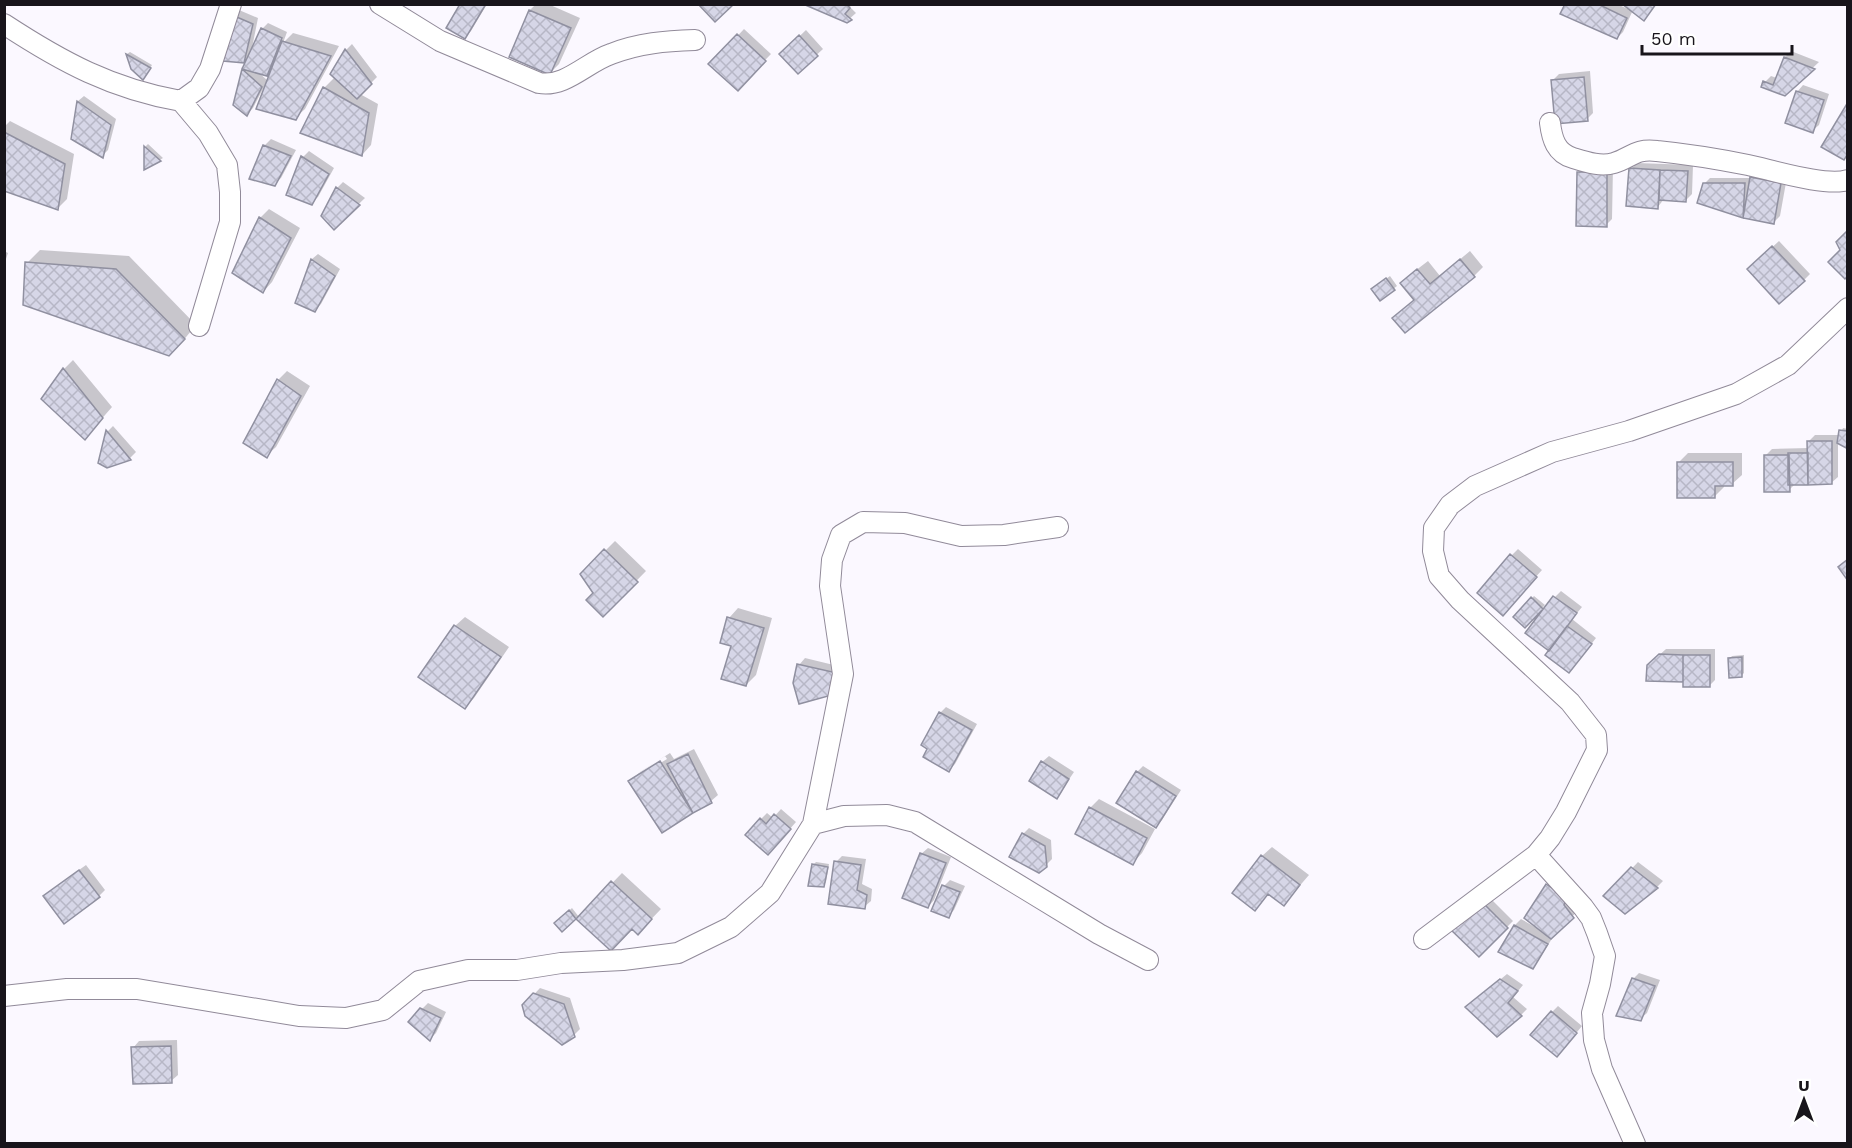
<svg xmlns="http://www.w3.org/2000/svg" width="1852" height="1148" font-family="'Work Sans',sans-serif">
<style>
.shadow{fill:#0003;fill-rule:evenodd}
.building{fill:url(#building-cross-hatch);stroke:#9090a0;stroke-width:1.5}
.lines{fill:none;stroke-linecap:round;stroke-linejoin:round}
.minor-casing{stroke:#918a99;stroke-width:22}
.minor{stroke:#fff;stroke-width:20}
</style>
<defs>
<pattern id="building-cross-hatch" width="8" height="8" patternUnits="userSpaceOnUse" patternTransform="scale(1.5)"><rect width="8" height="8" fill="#d6d6e7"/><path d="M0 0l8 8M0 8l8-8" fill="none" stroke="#b7b7c6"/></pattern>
</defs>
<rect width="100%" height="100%" fill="#fbf8ff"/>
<path class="shadow" d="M462,4H487L471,31L465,37Z
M536,4H548L580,18L559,64L550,73L511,56L530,10Z
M807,4H852L850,7L856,13L847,21Z
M1566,4H1617L1632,11L1625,4H1656L1644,19L1633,10L1623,32L1617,38Z
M239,10L258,18L252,48L262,29L268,23L287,32L283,43L293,33L339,46L305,109L295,118L265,85L253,108L247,114L235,104L246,62L224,59ZM274,68L267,80L258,72L267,75Z
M744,29L771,54L737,89L711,64Z
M806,30L823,49L798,72L781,54Z
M352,44L377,77L360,94L378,104L371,145L362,155L324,88L335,77L332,74L346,50Z
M1791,51L1819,62L1785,94L1765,82L1771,76L1777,78L1785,57Z
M130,52L152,65L146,75L132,68L127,54Z
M1590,71L1593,113L1587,119L1553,80L1559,74Z
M1803,85L1829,94L1819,125L1812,131L1797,92Z
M84,96L116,119L108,150L102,156L72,138L78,101Z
M10,121L74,154L67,199L58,208L4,189V127Z
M271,139L296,150L281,178L274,184L251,178L265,145Z
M148,144L163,158L146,168V146Z
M309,151L334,168L318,197L311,203L288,194L303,157Z
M1637,163L1693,165L1692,194L1686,200L1664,199L1657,208L1631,169Z
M1584,167H1613L1612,219L1606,225L1578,173Z
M1758,172L1787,177L1780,216L1774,222L1743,217L1699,202L1704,184L1710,178H1751Z
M343,182L365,198L334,228L337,188Z
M269,209L300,228L272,282L263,292L260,218Z
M1779,241L1810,274L1804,280L1755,263Z
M40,250L129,256L196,325L182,342L27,263Z
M4,251L8,253L4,265Z
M1470,251L1483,267L1474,276L1394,318L1415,299L1411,274L1428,261L1440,276Z
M318,254L340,269L321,304L315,310L297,302L312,259Z
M1390,276L1397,286L1380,299L1375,287Z
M73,360L112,407L85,438L64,369Z
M287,371L310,386L276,447L266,456L278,380Z
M113,426L136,452L130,458L107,466L100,462L108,431Z
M1843,428L1848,429V447L1838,442V477L1831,483H1796L1789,490L1765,456L1772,449L1809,448L1808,442L1815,435H1840Z
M1688,453H1742V475L1732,484H1724V487L1714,497L1678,463Z
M615,541L646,571L603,615L595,593L582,574Z
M1518,549L1542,570L1508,608L1512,555Z
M1561,591L1582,607L1572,619L1596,638L1575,665L1550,650L1555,597Z
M1534,596L1545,605L1525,626L1515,617Z
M738,608L772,618L756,675L746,685L729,618Z
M465,617L509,647L474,698L465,707L455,626Z
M1666,649H1715V680L1709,686L1684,681L1655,659Z
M1744,655V673L1741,676L1730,658L1732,656Z
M805,658L842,667L838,688L799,665Z
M946,707L977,724L955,764L949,770L940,713Z
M694,749L718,795L711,801L692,812L630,782L640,772L670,753L674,759ZM665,756L667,759L639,776V773Z
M1049,756L1074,772L1057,797L1042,762Z
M1143,766L1181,790L1162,820L1156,826L1137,772Z
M1099,799L1155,829L1142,853L1133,863L1090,808Z
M781,809L796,822L774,847L761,819L767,813L773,818Z
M1029,828L1051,840L1052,859L1046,865L1023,834Z
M1272,847L1309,875L1284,904L1262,856Z
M928,848L951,857L934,900L928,907L921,854Z
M842,856L866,859L862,884L872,889L871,901L864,907L836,862Z
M816,862L829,864L826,882L824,885L810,884L814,864Z
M1638,862L1663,881L1657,887L1606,896Z
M86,865L105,890L99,896L51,890Z
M622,873L661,909L638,933L632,927L611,949L576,917L563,930L556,923L572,908L579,917Z
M1553,879L1579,910L1551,936L1553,937L1538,961L1532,967L1500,952L1515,925L1521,919L1535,927L1547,885Z
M950,880L965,886L954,910L948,916L944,886Z
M1485,893L1513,921L1479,955Z
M1639,973L1660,980L1647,1013L1640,1019L1633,979Z
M1507,974L1523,985L1513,997L1527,1009L1521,1015L1473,1002Z
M540,988L570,998L580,1029L574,1035L524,1005Z
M428,1003L446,1012L436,1033L430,1039L421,1010Z
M1558,1006L1582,1026L1563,1049L1552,1012Z
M177,1040L178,1075L171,1081L133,1048L139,1041Z"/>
<path class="building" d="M460,4H486L465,39L446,28Z
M698,4H734L715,22Z
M803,4H846L850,8L845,14L852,20L847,23Z
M1565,4H1598L1627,18L1617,39L1560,14Z
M1622,4H1656L1644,21Z
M529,10L571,28L550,75L509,57Z
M232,15L253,24L244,63L223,61Z
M261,28L282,38L267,76L242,69Z
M737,34L766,61L738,91L708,64Z
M799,35L818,56L798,74L779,54Z
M282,41L331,56L296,120L256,109Z
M345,49L372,84L357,99L330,74Z
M126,54L151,68L143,80L131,69Z
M1784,57L1815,69L1785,96L1761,87L1763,81L1773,85Z
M242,69L262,87L247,116L233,105Z
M1584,77L1588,121L1555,124L1551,80Z
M323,87L369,113L362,156L300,133Z
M1796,91L1824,100L1813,133L1785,123Z
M77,101L111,125L103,158L71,139Z
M1848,102V153L1844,160L1821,147Z
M4,132L65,164L58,210L4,191Z
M263,145L291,156L275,186L249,179Z
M144,146L161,161L144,170Z
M301,156L329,174L312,205L286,195Z
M1629,168L1660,170L1658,209L1626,206Z
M1660,170L1688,171L1686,202L1659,200Z
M1577,172H1607V227L1576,226Z
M1750,177L1781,183L1774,224L1743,218Z
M1703,183H1745L1743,218L1697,203Z
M336,187L360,205L334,230L321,216Z
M259,217L291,238L263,293L232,273Z
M1847,231L1848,276L1845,279L1828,262L1840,250L1836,242Z
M1772,246L1805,281L1779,304L1747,269Z
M311,259L335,276L315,312L295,303Z
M1460,259L1475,277L1405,333L1392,318L1414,300L1400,283L1417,269L1430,284Z
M25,262L116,269L185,339L169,356L23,305Z
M1386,278L1395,290L1380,301L1371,289Z
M63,368L103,418L85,440L41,399Z
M277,379L301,396L267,458L243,443Z
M106,430L131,460L107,468L98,463Z
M1839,430L1847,431L1848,449L1837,443Z
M1807,441H1832V484L1808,485Z
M1788,453H1808V485H1788Z
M1764,455H1789L1790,492H1764Z
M1677,462H1733V486H1715V498H1677Z
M604,549L638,582L603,617L586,600L593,593L580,574Z
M1510,554L1537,577L1503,616L1477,593Z
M1848,559V581L1838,567Z
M1553,596L1577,613L1549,651L1525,633Z
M1531,597L1543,609L1525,628L1513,617Z
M727,617L764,628L746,686L721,679L731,646L720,643Z
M454,625L501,657L465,709L418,677Z
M1567,626L1592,644L1569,673L1545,655Z
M1659,654L1683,655V682L1646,681L1647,665Z
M1683,655H1710V687H1683Z
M1742,657V677L1729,678L1728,658Z
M797,664L837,673L832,695L799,704L793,683Z
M939,712L972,730L949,772L923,757L927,749L921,745Z
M688,754L712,803L693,813L667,764Z
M660,761L693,813L662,833L628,781Z
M1041,761L1069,779L1057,799L1029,781Z
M1136,771L1176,796L1156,828L1116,803Z
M1089,807L1147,838L1133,865L1075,834Z
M774,814L791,829L768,855L745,835L760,818L766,824Z
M1022,833L1045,846L1047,867L1039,873L1009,857Z
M920,853L946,863L928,908L902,898Z
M1261,855L1300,885L1284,906L1268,894L1255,911L1232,893Z
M834,861L861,865L857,890L867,895L865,909L828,904Z
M812,864L828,867L824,887L808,886Z
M1631,867L1658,888L1625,914L1603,896Z
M79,870L100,897L64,924L43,896Z
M611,881L652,919L638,935L632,929L611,951L576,919Z
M1546,884L1567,898L1564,905L1574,918L1551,939L1524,918Z
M942,885L960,892L949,918L931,911Z
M1478,898L1508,928L1479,957L1449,928Z
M569,910L576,919L562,932L554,923Z
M1514,925L1548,944L1533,969L1498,952Z
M1632,978L1655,986L1641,1021L1616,1016Z
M1500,979L1518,991L1508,1003L1522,1016L1497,1037L1465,1007Z
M533,993L564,1004L575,1037L562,1045L525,1016L522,1005Z
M420,1008L441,1018L430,1041L408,1022Z
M1551,1011L1577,1033L1557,1057L1530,1035Z
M171,1046L172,1083L133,1084L131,1047Z"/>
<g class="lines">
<defs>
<path id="minor" d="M380,4L440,41L539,83C565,88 587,62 611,54C639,43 666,41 695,40
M4,24C62,62 112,89 181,101L199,88L210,69L231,4
M181,101L208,133L227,165L230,192V222L199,326
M1550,123C1552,139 1556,153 1573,158C1586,162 1601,167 1614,163C1631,158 1635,148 1657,151C1687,154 1718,159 1748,165C1772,170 1826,187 1848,180
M813,824L844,816L887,815L915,822L1099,934L1148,960
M1424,939L1536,855
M4,996L67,989H137L299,1016L346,1018L383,1010L419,981L468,970H517L561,963L623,960L678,953L731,927L770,893L813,824L843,674L830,586L832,560L841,535L863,522L905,523L961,536L1004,535L1058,527
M1635,1144L1602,1069L1594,1040L1592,1013L1600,984L1605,956L1597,933L1591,918L1583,907L1536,855L1550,838L1566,812L1597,750L1596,735L1570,702L1460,600L1439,576L1433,551L1434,528L1450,505L1475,486L1552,452L1629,431L1736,394L1788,365L1848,308"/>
</defs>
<use href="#minor" class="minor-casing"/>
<use href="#minor" class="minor"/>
</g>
<rect width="1852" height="1148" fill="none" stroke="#18151b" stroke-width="12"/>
<g transform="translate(1804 1100)" stroke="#ffffff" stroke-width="4.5" paint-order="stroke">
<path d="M0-4.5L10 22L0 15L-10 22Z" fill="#18151b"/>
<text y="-9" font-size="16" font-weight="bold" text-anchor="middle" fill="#18151b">U</text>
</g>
<path d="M1642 45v9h150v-9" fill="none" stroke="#18151b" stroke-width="3"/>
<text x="1651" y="45" font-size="18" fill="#18151b" stroke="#ffffff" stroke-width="4.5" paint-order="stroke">50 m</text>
</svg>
